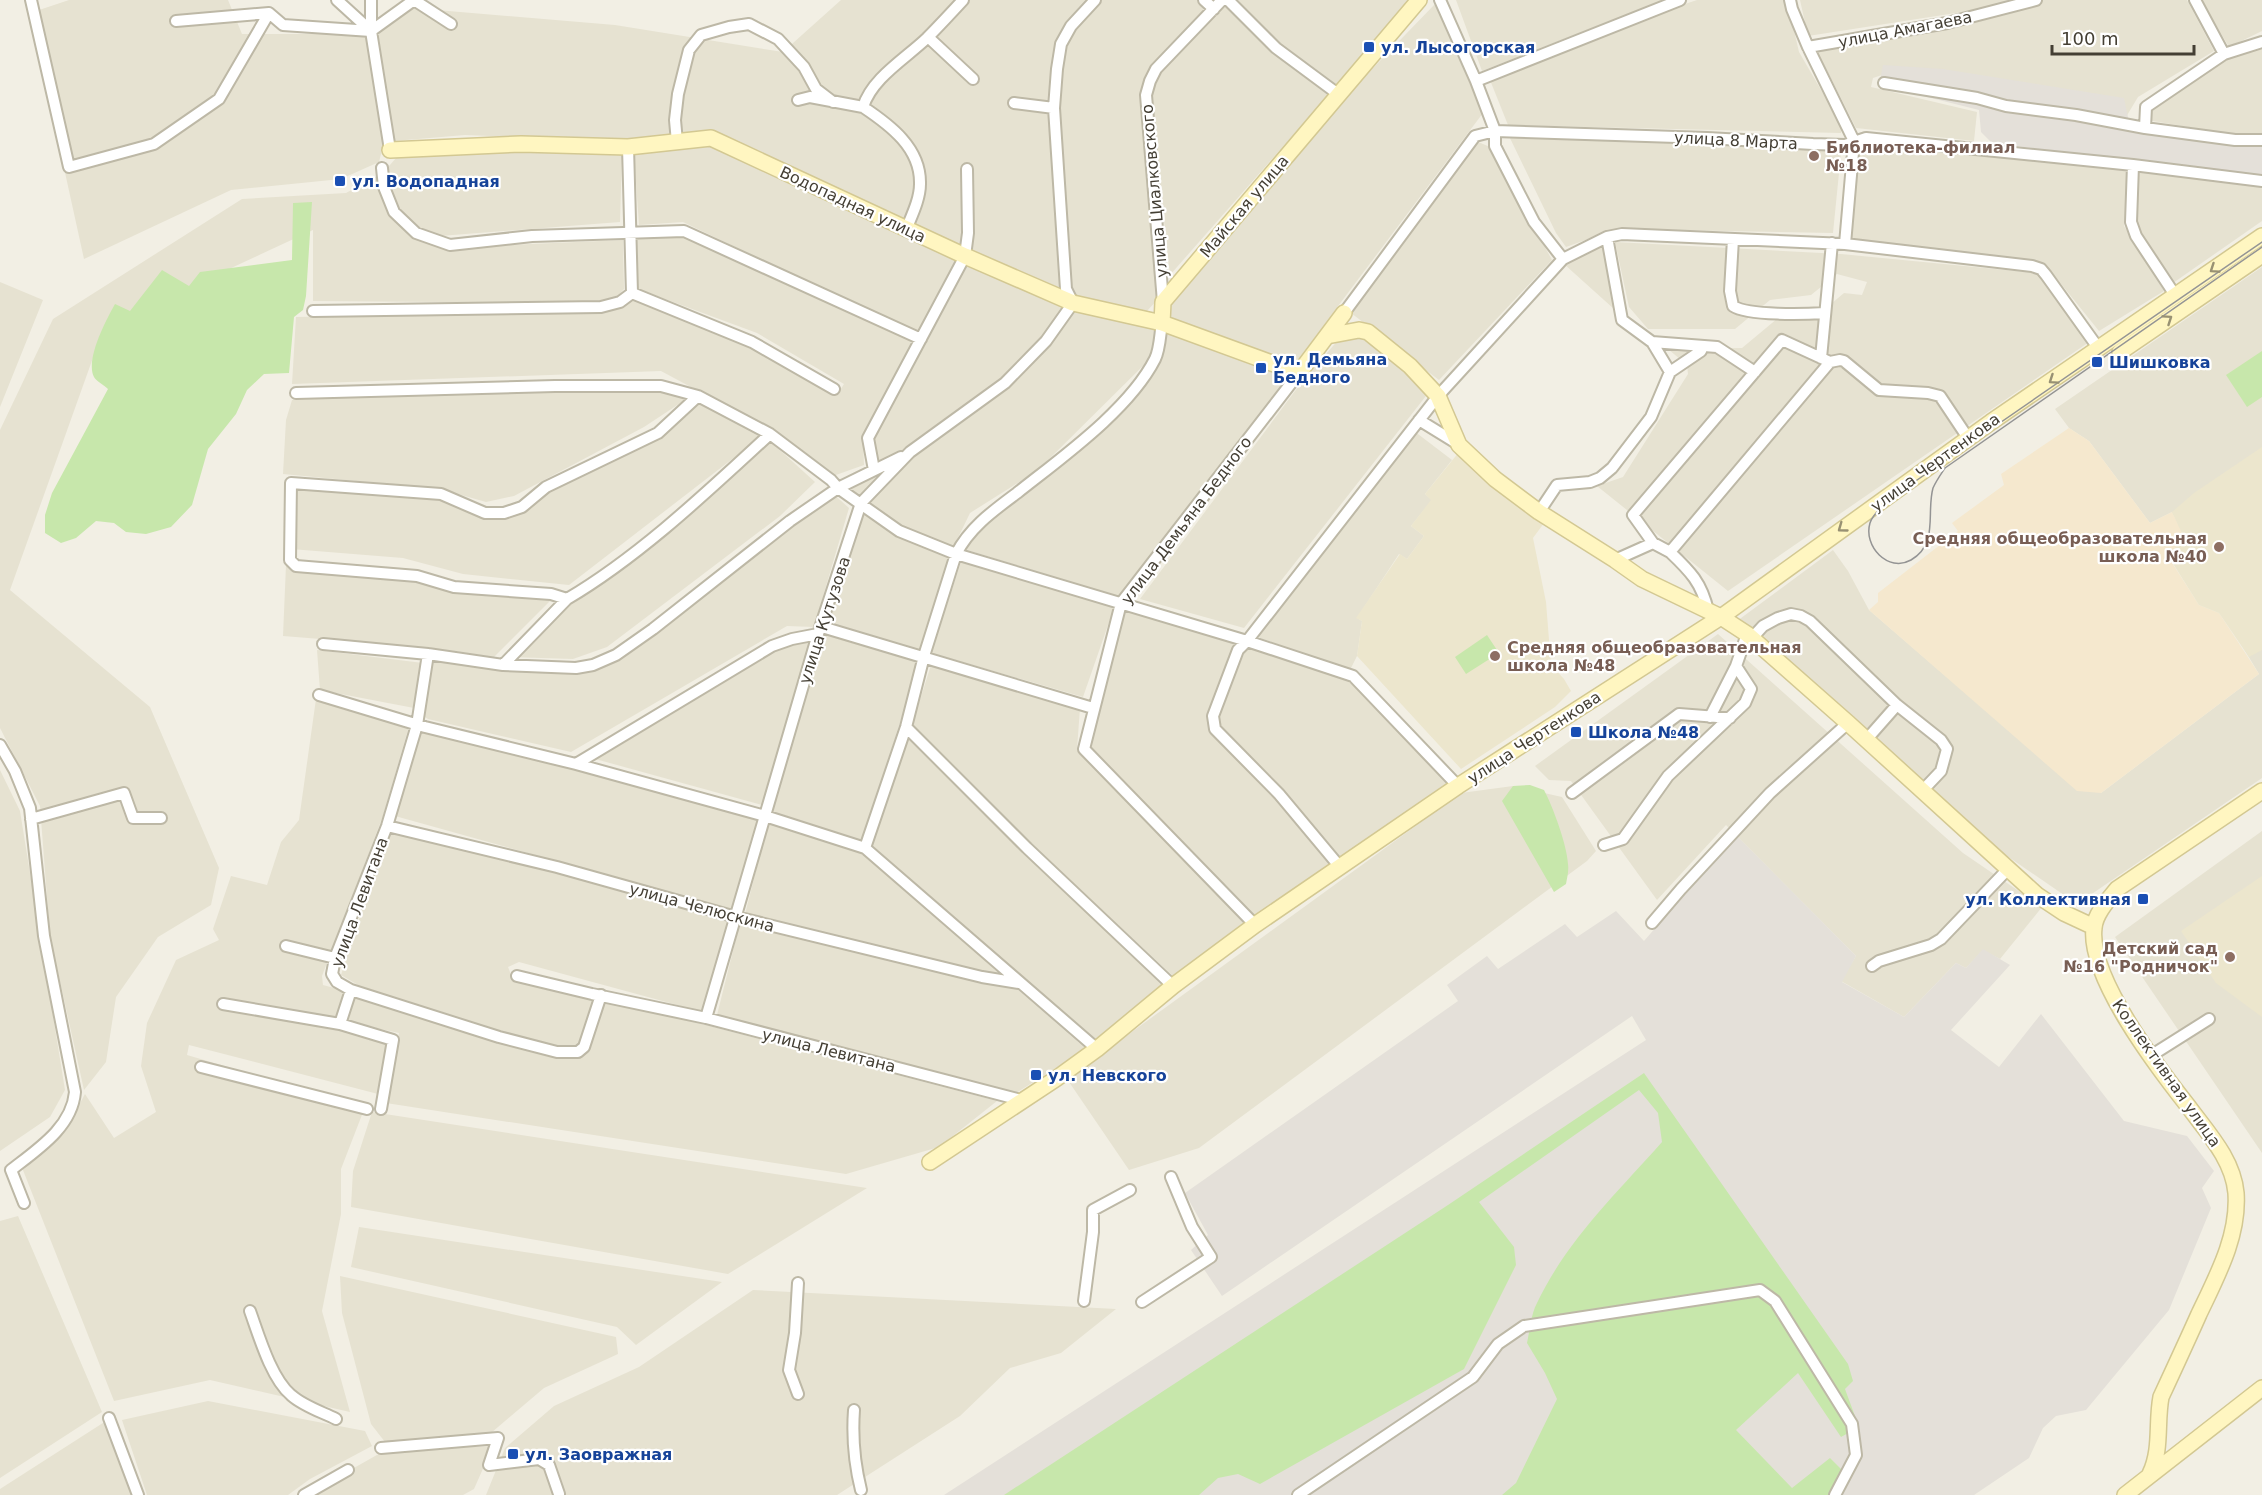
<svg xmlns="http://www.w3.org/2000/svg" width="2262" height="1495" font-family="'DejaVu Sans',sans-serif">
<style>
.residential{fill:#e6e2d1}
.commercial{fill:#f5e8ce}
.industrial{fill:#e4e0d9}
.education{fill:#ece6cd}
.green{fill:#c7e7ab}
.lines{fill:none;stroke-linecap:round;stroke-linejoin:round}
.street-casing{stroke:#bdb8a6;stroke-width:14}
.secondary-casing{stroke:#d3c892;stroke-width:18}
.street{stroke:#fff;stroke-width:10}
.secondary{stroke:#fff6c1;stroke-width:15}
.tram{stroke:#949494;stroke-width:1.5}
.oneway{stroke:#989173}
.transit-dot{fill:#1a4fb4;stroke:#fff;stroke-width:2}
.education-dot{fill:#8d6e63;stroke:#fff;stroke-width:2}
.labels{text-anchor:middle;stroke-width:4.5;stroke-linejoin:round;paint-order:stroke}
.street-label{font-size:16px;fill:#443f34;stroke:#fff}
.transit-label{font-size:16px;font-weight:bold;fill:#164399;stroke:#fff;text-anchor:start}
.education-label{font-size:16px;font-weight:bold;fill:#785e54;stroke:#fff;text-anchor:start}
</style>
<rect width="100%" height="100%" fill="#f2efe4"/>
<path class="residential" d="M69,0H228L242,34H367L383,146L379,162L341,179L231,190L84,259L30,13Z
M841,0H1212L1146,75L1142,93L1158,299L1147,311L1065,295L712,132L628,141L465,135L394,141L378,33L413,8L615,25L783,52Z
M1233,0H1412L1337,87L1282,47Z
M1456,0H1664L1482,71Z
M1697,0H1787L1799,52L1842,126L1841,133L1508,125L1490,80L1664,11Z
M1800,0H2012L1988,8L1808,36Z
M2041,0H2187L2214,51L2138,97L2126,117L1882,75L1873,78L1871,87L1977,112L1974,141L1856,128L1813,43L1989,16Z
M2201,0H2262V31L2229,47Z
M1435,4L1483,113L1293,366L1169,320L1168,303L1344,98Z
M1226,5L1329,94L1170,275L1150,93L1157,75Z
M2262,41V133L2235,135L2147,120L2148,102Z
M1508,134L1707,144L1842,143L1833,233L1616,229L1566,247L1556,233Z
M1868,138L2129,169L2124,226L2164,291L2099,331L2045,264L1846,240L1851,144Z
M1476,141L1490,147L1552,260L1439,380L1351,313Z
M713,145L912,235L957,261L919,335L683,222L639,225L634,153Z
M522,150L622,153L620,222L440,236L442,248L623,240L624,289L616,298L598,303L313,301V230L104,327L10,590L150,707L219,868L211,905L158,937L116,997L106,1062L84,1090L50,936L40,806L0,728V430L53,319L242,199L346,193L383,173L396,158Z
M2138,171L2262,185V221L2173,283L2134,224Z
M683,236L915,342L863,440L864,465L833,476L773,431L661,371L292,384L296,317L606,311L634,300L748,347L837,395L844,384L757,333L638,289L636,237Z
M1615,242L1841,254L2037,273L2089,342L1728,591L1597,486L1623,477L1688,374L1687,365L1668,349L1742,348L1778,318L1819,314L1844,293L1862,295L1867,282L1837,274L1811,295L1770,300L1735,329H1648L1629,307Z
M1604,246L1614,309L1564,264Z
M967,264L1064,306L1041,340L1002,381L909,448L877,465L873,439L922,344Z
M2262,267V778L2077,904L1978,836L1737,621L1833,550L1848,571L1869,610L1948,678L2101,793L2259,674L2241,644L2172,512L2150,523L2089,441L2069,428L2055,409Z
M0,282L43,300L0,407Z
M1074,310L1158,327L1153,356L1038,470L970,513L954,546L903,527L847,489L1008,387Z
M1352,324L1433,387L1244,628L1140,599L1301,383Z
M1166,328L1289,376L1119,597L964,549L978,519L1047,477L1161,359Z
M552,385H660L691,396L644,427L514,496L486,502L440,489L283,474L286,420L292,400Z
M701,401L762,436L569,585L463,574L403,558L291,549L294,487L438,497L483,509L514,508Z
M1414,431L1452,460L1425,494L1432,500L1411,526L1424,536L1407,559L1399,554L1357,618L1362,621L1357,656L1350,670L1252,635Z
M771,442L815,482L780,516L607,647L573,659L509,657L576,595Z
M830,491L849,508L814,627L787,626L571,752L428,719L422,715L433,659L576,671L617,651Z
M863,513L897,537L955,554L923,652L829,623Z
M962,559L1115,605L1083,697L931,653Z
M286,565L405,574L443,584L557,594L494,657L433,648L283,636Z
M1125,608L1238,641L1207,713L1209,732L1274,797L1332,865L1254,919L1088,748Z
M823,632L920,659L862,843L770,813Z
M1718,634L1963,853L2042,907L2000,959L1983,950L1966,968L1956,963L1904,1017L1841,981L1856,956L1726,825L1657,900L1571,781L1549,780L1535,766Z
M791,639L810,641L762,805L588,757Z
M1248,644L1350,679L1451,784L1342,861L1222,729L1219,715Z
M317,650L423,663L414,708L320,690Z
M931,665L1080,708L1077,749L1244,922L1174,977L1037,849L912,725Z
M316,699L410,723L383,816L322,976L323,985L345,991L336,1019L227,998L216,1005L340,1030L386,1044L378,1094L189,1045L187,1055L365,1107L341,1169V1214L322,1311L350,1412L210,1380L114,1401L19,1160L65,1131L85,1094L114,1138L156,1112L141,1066L147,1023L176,960L219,940L213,929L231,876L267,885L281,842L299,820Z
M419,726L758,819L732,910L395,816Z
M907,737L1031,857L1167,985L1095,1039L1023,982L872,845Z
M0,770L20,811L65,1090L50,1117L0,1151Z
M1513,786L1562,797L1596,851L1587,861L1199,1148L1129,1170L1067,1079L1461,793Z
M768,823L860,851L1007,978L745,914Z
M389,826L731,920L703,1012L519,962L508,967L514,982L591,995L997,1101L939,1147L846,1174L386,1103L399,1033L348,1022L358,985L341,975Z
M2262,831V1153L2115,937Z
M740,923L1016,988L1086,1049L1016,1093L717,1015Z
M372,1112L867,1188L728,1274L351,1207L353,1171Z
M18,1216L102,1412L0,1478V1221Z
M359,1227L722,1282L636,1345L617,1327L351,1267Z
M340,1276L616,1337L618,1354L544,1388L491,1433L385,1442L371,1424L342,1313Z
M753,1290L1116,1309L1061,1353L1010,1368L960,1416L837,1495H486L505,1448L554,1406L639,1367Z
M208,1401L365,1431L372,1446L310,1479L288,1495H147L122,1420Z
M106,1421L132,1495H0V1489Z
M493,1446L474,1489L463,1495H306L384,1451Z"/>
<path class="commercial" d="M2069,428L2089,441L2150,523L2172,512L2186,540L2167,555L2199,605L2219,613L2259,674L2101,793L2077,791L1869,610L1878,602V593L1958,531L1952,523L2004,485L2001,474Z"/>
<path class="industrial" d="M1883,65L1943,69L2124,98L2130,127L2262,144V177L1992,143L1981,132L1979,110L1879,85Z
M1736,835L1856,956L1842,982L1904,1017L1956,963L1966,968L1983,949L2010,965L1951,1030L1999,1067L2041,1014L2124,1121L2187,1136L2214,1171L2202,1188L2211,1208L2169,1310L2086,1410L2056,1416L2043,1428L2029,1458L1974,1495H944L1646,1040L1632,1016L1222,1296L1191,1250L1208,1235L1185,1193L1458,1001L1447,985L1487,956L1498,969L1565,924L1577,937L1616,911L1644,941Z"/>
<path class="education" d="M2262,447V650L2249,657L2219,613L2199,605L2167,554L2185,540L2172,512L2194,493Z
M1459,452L1547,519L1533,538L1546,602L1551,665L1564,679L1571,691L1555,707L1461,769L1357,656L1362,621L1356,618L1400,554L1407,559L1424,536L1411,526L1431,500L1425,494Z
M2262,876V1017L2216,983L2181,931Z"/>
<path class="green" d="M312,202L306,296L303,310L294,317L289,373L264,374L247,390L236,414L208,449L192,505L171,527L146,534L126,532L114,523L96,521L76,538L61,543L45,533V515L52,493L108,389C104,385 96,381 94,377C85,360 106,320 115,304L130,311L162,270L189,286L200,272L292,260L293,203Z
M2262,351V397L2247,407L2226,375Z
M1487,635L1499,653L1466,674L1455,657Z
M1530,785L1544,790C1553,807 1567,845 1568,864C1569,871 1567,878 1566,884L1554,892L1502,801L1513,786Z
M1644,1073L1848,1364L1853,1381L1845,1389L1859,1427L1841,1437L1798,1373L1736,1430L1792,1488L1830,1458L1846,1474L1831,1495H1502L1516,1483L1557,1399L1545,1373L1527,1343C1530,1330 1531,1314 1537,1303C1567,1240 1617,1193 1662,1142L1658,1113L1639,1090L1479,1202L1514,1247L1516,1265L1464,1369L1260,1484L1238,1474L1218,1478L1199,1495H1004L1448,1205Z"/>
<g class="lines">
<defs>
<path id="street" d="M31,0L69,167L154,144L219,99L269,13
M337,0L371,31L390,150
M371,0V31L414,0L451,24
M1204,0L1214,9
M1228,0L1276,48L1338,94
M1440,0L1476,81L1495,131V146L1534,222L1563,259
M1790,0L1792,9L1808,47L1854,141L1845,244
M2195,0L2224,54
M176,21L269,13L283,25L371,31
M928,37L973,79
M1808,47L1947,23L2036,0
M1476,81L1680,0
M1884,83L1977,98L2006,106L2076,115L2145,128L2235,140H2262
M798,100L810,97L863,107
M1014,103L1054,108
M2145,128L2146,107L2224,54L2262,42
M677,142L675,120L678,94L689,50L701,35L729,27L749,24L778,39L804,67L816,89L833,102
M2133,165L2131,222L2136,236L2175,295
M382,168L384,187L394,212L416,233L450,245L532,236L684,231L921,339
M906,230C912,215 920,199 920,184C921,148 890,125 863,107C872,78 905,59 927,38C939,26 951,13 963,0
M1607,237L1622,320L1652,342L1717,347L1755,372
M1733,239L1730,291L1733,306C1748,316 1806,314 1825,313
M632,293L752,342L834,389
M1163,302L1146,95L1150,81L1156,69L1222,0
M313,311L601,307L620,302L632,293L628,147
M1344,313L1475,136L1495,131L1707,138L1813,144L1845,145L1866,138L2133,165L2262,181
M1821,358L1832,243
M1830,362L1840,360L1844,361L1879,390L1928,393L1940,396L1968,438
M1670,372L1701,351L1703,346
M296,393L555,386H661L698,396L770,434L831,480L838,488L899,531L956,554L1247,641L1353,676L1458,786
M698,396L658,433L546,487L522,507L504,513H485L441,494L291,483L290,560L296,566L417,576L454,587L551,594L567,599C640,556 708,491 770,434
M1419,420L1458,444
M874,470L868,438L965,256L968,233L967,169
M1539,512L1557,485L1590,482L1600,478L1612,468L1651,417L1670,372L1652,342
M1670,552C1690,571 1702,583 1708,611
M1615,560L1653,543L1670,552L1830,362L1782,340L1633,515L1653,543
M822,627L1093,708
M1752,638L1763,626L1778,618L1791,614L1801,616L1810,621L1897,705L1941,740L1947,749L1941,771L1923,790
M323,644L428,654L503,665L576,668L593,665L616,655L653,629L790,521L838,488L901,457
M428,654L417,725L387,826L335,958L332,974L337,982L351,990L499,1037L557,1052H578L584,1047L601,995
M503,665L567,599
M319,695L425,727L576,764L765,816L865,848L1097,1049
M1710,717L1736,666
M906,727L1027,848L1173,986
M1867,739L1897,705
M0,745L15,771L30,808L44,936L75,1092C72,1127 38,1149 11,1170L24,1203
M576,764L772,646L792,639L818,634
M1572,793L1679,714L1730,718
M31,819L124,793L133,818H161
M387,826L557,867L736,917L982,977L1019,983
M1604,845L1623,839L1668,776L1745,703L1751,689L1736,666L1747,634
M865,848L906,727L924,656L956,554C970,527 993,511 1017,493C1061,458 1129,410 1155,359C1160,349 1160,334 1162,323
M1340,867L1279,794L1215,729L1213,716L1238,650L1247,641L1438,396L1563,259L1607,237L1622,234L1845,244L2032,266L2041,269L2046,275L2099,349
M1652,923L1681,889L1770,793L1848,723
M1255,925L1084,749L1121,603L1299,373
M286,946L335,958
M1872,966L1879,961L1931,945L1941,939L2008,869
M517,976L592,994L706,1018L1021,1100
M223,1004L340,1024L393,1040L381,1109
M706,1018L818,634L861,503L910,452L1005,383L1046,341L1073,303L1066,289L1054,108L1057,69L1061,44L1071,26L1095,0
M340,1024L351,990
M2152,1055L2209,1019
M201,1067L367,1109
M1084,1301L1093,1232V1210L1130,1190
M1142,1302L1211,1257L1192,1227L1171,1177
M250,1311C259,1336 271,1378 291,1395C303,1406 322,1412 336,1419
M798,1394L789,1370L795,1333L798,1283
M854,1410C852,1438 854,1462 861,1490
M109,1418L138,1495
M381,1448L498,1438L489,1465L539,1459L549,1465L559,1494
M304,1495L348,1470
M1298,1495L1473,1377L1498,1344L1524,1326L1760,1290L1775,1301L1852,1424L1856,1455L1835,1495"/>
<path id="secondary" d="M390,150L521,144L628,147L711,138L965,256L1073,303L1162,323L1299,373L1344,313
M1162,323L1163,302L1419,0
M1327,336L1359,330L1368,332L1410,366L1438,396L1459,445L1495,479L1539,512L1615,560L1642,579L1721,617L1747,634L1848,723L2037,895L2064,913L2094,927
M2120,352L2262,255
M930,1162L1057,1078L1097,1049L1173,986L1255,925L1458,786L1721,617L1991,422L2262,236
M2150,1474C2162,1449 2156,1423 2161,1397C2174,1369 2187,1341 2199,1314C2217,1276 2239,1236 2236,1193C2233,1159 2207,1132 2188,1106C2158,1068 2088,977 2094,928C2095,914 2108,900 2117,889L2262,791
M2125,1495L2262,1388"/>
</defs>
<use href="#street" class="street-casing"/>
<use href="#secondary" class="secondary-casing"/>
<use href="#street" class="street"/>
<use href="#secondary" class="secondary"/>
<path class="tram" d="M2262,242L1891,498C1884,505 1873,513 1870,523C1863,546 1888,573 1911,560C1939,544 1926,513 1933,488C1936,481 1941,474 1945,468L2262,247"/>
</g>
<defs><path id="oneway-chevron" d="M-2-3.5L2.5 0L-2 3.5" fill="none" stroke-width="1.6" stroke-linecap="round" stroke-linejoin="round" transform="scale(1.5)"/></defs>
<g class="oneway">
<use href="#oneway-chevron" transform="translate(2214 269) rotate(146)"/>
<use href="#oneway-chevron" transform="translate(2168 319) rotate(-34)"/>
<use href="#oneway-chevron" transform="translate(2053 380) rotate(146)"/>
<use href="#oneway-chevron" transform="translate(1842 528) rotate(144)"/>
</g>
<g class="transit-dot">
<rect x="1363" y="41" width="12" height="12" rx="3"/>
<rect x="334" y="175" width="12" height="12" rx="3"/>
<rect x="2091" y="356" width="12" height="12" rx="3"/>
<rect x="1255" y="362" width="12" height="12" rx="3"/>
<rect x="1570" y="726" width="12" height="12" rx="3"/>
<rect x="2137" y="893" width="12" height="12" rx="3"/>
<rect x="1030" y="1069" width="12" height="12" rx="3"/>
<rect x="507" y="1448" width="12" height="12" rx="3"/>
</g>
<g class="education-dot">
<circle cx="1814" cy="156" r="6"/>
<circle cx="2219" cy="547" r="6"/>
<circle cx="1495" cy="656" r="6"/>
<circle cx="2230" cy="957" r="6"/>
</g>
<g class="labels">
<g class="street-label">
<text transform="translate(1905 29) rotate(-11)" y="6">улица Амагаева</text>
<text transform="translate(1736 140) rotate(3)" y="6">улица 8 Марта</text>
<text transform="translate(1154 191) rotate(-95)" y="6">улица Циалковского</text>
<text transform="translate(853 204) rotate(25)" y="6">Водопадная улица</text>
<text transform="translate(1244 206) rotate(-50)" y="6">Майская улица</text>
<text transform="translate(1935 462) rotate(-36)" y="6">улица Чертенкова</text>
<text transform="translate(1186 520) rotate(-53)" y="6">улица Демьяна Бедного</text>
<text transform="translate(824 620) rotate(-72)" y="6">улица Кутузова</text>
<text transform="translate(1534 737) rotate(-33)" y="6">улица Чертенкова</text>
<text transform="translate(359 902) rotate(-70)" y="6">улица Левитана</text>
<text transform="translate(702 907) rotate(15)" y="6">улица Челюскина</text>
<text transform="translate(829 1050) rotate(14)" y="6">улица Левитана</text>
<text transform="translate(2167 1073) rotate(55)" y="6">Коллективная улица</text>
</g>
<g class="transit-label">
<text x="1381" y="53">ул. Лысогорская</text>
<text x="352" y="187">ул. Водопадная</text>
<text x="1273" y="365">ул. Демьяна<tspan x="1273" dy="18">Бедного</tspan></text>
<text x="2109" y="368">Шишковка</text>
<text x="1588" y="738">Школа №48</text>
<text x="2131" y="905" text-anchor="end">ул. Коллективная</text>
<text x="1048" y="1081">ул. Невского</text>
<text x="525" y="1460">ул. Заовражная</text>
</g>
<g class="education-label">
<text x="1826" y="153">Библиотека-филиал<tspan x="1826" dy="18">№18</tspan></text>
<text x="2207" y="544" text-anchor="end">Средняя общеобразовательная<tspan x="2207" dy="18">школа №40</tspan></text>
<text x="1507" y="653">Средняя общеобразовательная<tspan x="1507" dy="18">школа №48</tspan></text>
<text x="2218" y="954" text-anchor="end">Детский сад<tspan x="2218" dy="18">№16 "Родничок"</tspan></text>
</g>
</g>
<path d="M2052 45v9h142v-9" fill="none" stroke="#443f34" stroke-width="3"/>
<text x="2061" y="45" font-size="18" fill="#443f34" stroke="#ffffff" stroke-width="4.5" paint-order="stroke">100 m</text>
</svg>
